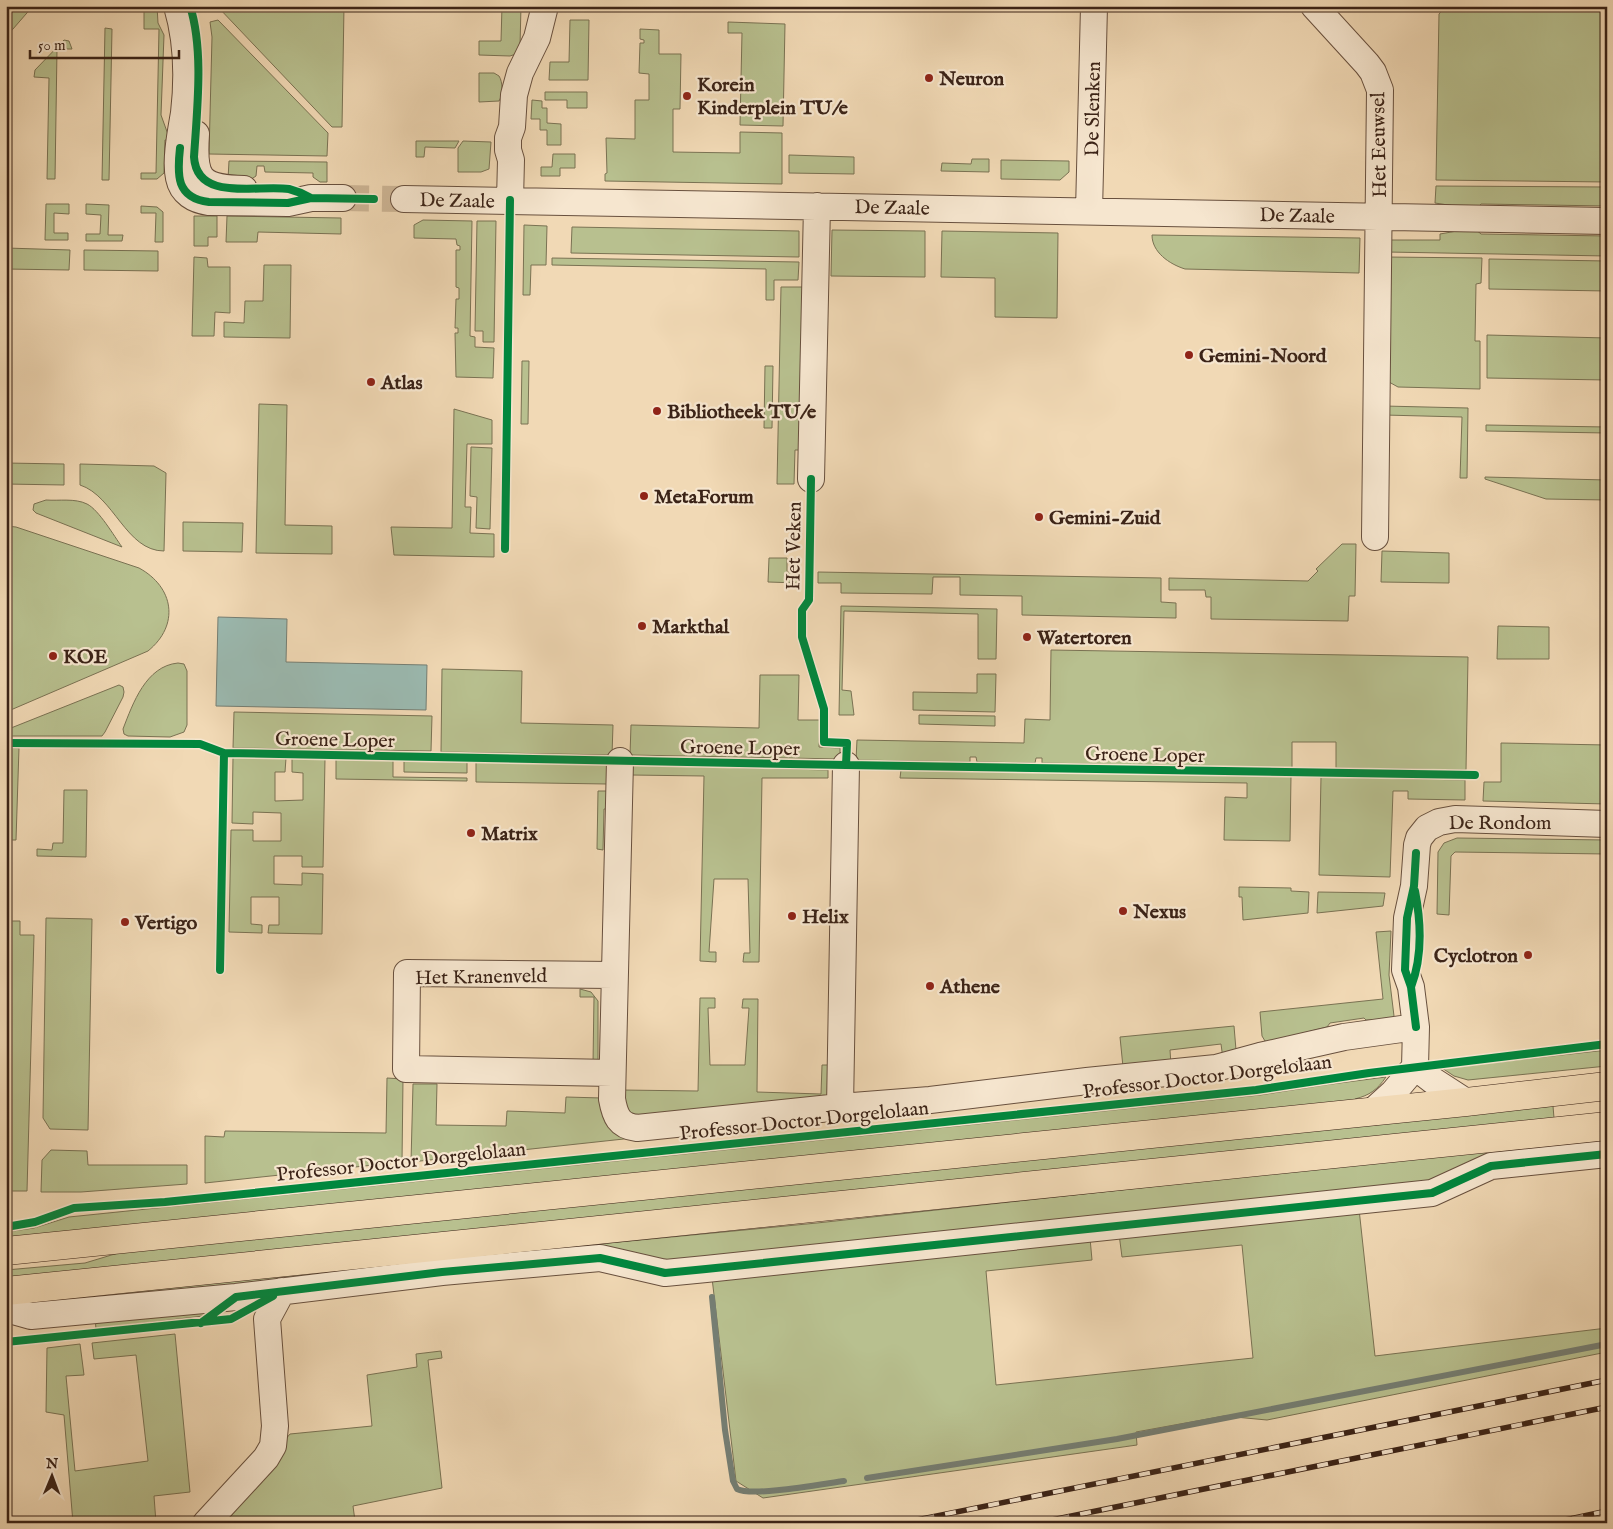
<svg xmlns="http://www.w3.org/2000/svg" width="1613" height="1529" font-family="'IM FELL English',serif">
<style>
.green{fill:#b8c08f;stroke:#7a7253}
.water{fill:#9bbab1;stroke:#757e73}
.lines{fill:none;stroke-linecap:round;stroke-linejoin:round}
.stream{stroke:#757e73;stroke-width:6}
.minor-tunnel{stroke:#cdb595;stroke-width:26;stroke-dasharray:26 13;stroke-linecap:butt}
.minor-casing{stroke:#68503e;stroke-width:28}
.major-casing{stroke:#3b2317;stroke-width:29}
.minor{stroke:#f6e6cf;stroke-width:26}
.major{stroke:#f1d9b5;stroke-width:28}
.rail-casing{stroke:#3b2317;stroke-width:5.5}
.rail{stroke:#f6e6cf;stroke-width:4;stroke-dasharray:11;stroke-linecap:butt}
.cycleway-casing{stroke:#f6e6cf;stroke-width:11}
.cycleway{stroke:#00873e;stroke-width:8}
.poi-dot{fill:#8f2418;stroke:#f6e6cf;stroke-width:2}
.labels{text-anchor:middle;stroke-width:4.5;stroke-linejoin:round;paint-order:stroke}
.poi-label{font-size:20px;font-weight:bold;fill:#3b2317;stroke:#f6e6cf;text-anchor:start}
.street-label{font-size:20px;fill:#3b2317;stroke:#f6e6cf}
</style>
<rect width="100%" height="100%" fill="#f1d9b5"/>
<filter id="stains"><feTurbulence type="fractalNoise" baseFrequency=".004" numOctaves="4"/><feColorMatrix values="0 0 0 0 .2 0 0 0 0 .09 0 0 0 0 .02 0 0 0 .5 -.17"/></filter>
<radialGradient id="worn" r=".72"><stop offset=".6" stop-color="#630" stop-opacity="0"/><stop offset="1" stop-color="#630" stop-opacity=".3"/></radialGradient>
<path class="green" d="M6,6H33L6,37Z
M144,6H157L158,23L164,35L161,115L170,140H165L164,173L157,179H141V173H156L159,29H144Z
M217,6H344L342,127H332Z
M502,6H521L520,46L516,54L510,56L479,55V41H501Z
M1446,6L1607,8V182L1436,180L1439,14Z
M218,20L328,133L327,156L209,154L212,37L210,22Z
M570,20H589L588,80H549L550,62H569Z
M728,22L785,24L783,126L740,125L742,33H728Z
M105,28L112,29L109,180H102Z
M640,29L659,30V54H681L680,109H673V152L740,153V132L782,133V184L605,181V174L607,173L606,138L635,139V100H649V74L639,73L640,43H644V40L640,39Z
M64,40L69,41L72,49H57L55,179H47L49,78L34,77L35,70Z
M479,73H494L499,76C503,82 503,95 499,101L479,102Z
M545,92H587V108H567V100H545Z
M532,100L542,101V108H547V123L561,124V145H547V130H540V119H531Z
M416,141H459L455,148L425,147L424,157H416Z
M463,141L491,142L489,169L481,172H458V148Z
M553,154H575V168H560V176H541V167H552Z
M789,155L854,157V174L789,173Z
M972,159H989V172L941,171L942,163L971,164Z
M1001,160L1069,161V172L1060,180L1001,179Z
M229,161L327,162V182H320L313,177V173L265,172L264,166H257L256,176L250,180L228,179Z
M1436,186L1607,187V206L1481,204L1477,209H1474L1435,203Z
M46,204H69V214L54,213V233H68V240H45Z
M86,204L109,205L108,235H123L122,241H86V234H100L101,215L86,214Z
M141,206L157,207L163,212V242H155L156,213H141Z
M194,216H217V237H208V246H194Z
M227,216L341,218V234L258,232L257,242H226Z
M423,220L472,221L470,336L475,337V347L494,348L493,378L456,377L455,333H458V328H455L456,299H459V288L456,287V250H460V246L457,245L456,239L414,238V225Z
M477,221H496L494,342H483V331H475Z
M524,225L547,226L546,265H531L530,295H523Z
M572,227L799,231V257L571,253Z
M1474,228L1481,234L1607,236V256L1387,252V240H1440V234Z
M832,230L925,231V277L831,276Z
M942,231L1058,233L1057,318L995,317V278L941,277Z
M1152,235L1360,238L1359,273L1185,269C1169,264 1152,252 1152,235Z
M6,248L70,250L69,270L6,269Z
M84,250L158,251V271L84,270Z
M194,257L207,258L208,267H230V313L215,312L214,336H192Z
M1387,257L1482,258L1481,283L1476,284L1475,341H1480V389L1398,387L1389,382Z
M552,258L799,262L798,280H774V300H766V269L552,265Z
M1489,259L1607,261V291L1489,289Z
M264,265H291L290,338L224,337V322L244,323L245,301H263Z
M781,287H804L802,450H795L794,484H777Z
M1487,335L1607,338V380L1487,378Z
M522,361H529L528,424H521Z
M765,366H773L772,428H764Z
M259,404L287,405L285,525L332,526V554L256,553Z
M1384,406L1468,408L1467,478H1460L1462,417L1384,415Z
M454,409L492,420V444H467L465,507H471L470,533L494,534V557L394,555L391,527L452,528Z
M1486,425L1607,427V433L1486,431Z
M471,447L492,448L490,529L476,528L477,497L470,496Z
M6,463L64,464V485L6,484Z
M80,464L154,466L166,473L164,551C126,551 114,496 80,485Z
M1485,477L1607,480V500L1546,499L1485,479Z
M46,500C59,501 75,498 87,504C99,510 114,536 122,547L36,513L33,510L34,504Z
M183,522L243,523L242,552L183,551Z
M6,526L16,527L139,568C174,587 180,625 148,651L6,712Z
M1342,544H1356L1355,596H1349L1348,621L1211,619V597H1206L1205,590H1169V578L1308,581L1318,571L1316,569Z
M1382,551L1449,553V583L1381,582Z
M769,558H787V572H799V583L768,582Z
M818,572L1161,578V602L1176,603V618L1022,615V596L960,595V577H933L932,594L841,593V583H818Z
M841,606L997,609L996,659H978V614L844,611L842,690L851,691L854,715H839Z
M1498,626L1549,627V659H1497Z
M1051,650L1468,657L1466,770L1336,768V742H1292V768L1042,763V758H1036L1035,763L977,762L976,757H970V762L856,760L857,740L1024,743L1025,719L1050,720Z
M178,663L184,664L187,671V725L184,732L170,737L128,736L124,734L123,729C133,703 146,666 178,663Z
M442,669L522,671L521,723L613,725L612,755L441,752Z
M977,674H996L995,712L913,710V692L977,693Z
M760,675H799L798,720H820L819,747L840,748V759L630,755L631,725L759,728Z
M119,685L123,687L124,692L123,697L105,732L102,736H6V730Z
M234,712L432,716L431,751L233,748Z
M919,715L995,716V726L919,724Z
M1501,743L1607,745V804L1483,801L1484,782H1501Z
M6,748H19L16,840H6Z
M233,757L286,758L285,772H275V801L303,800V773L292,772V758L325,759L323,867H302V856H274V884L302,885V873L323,874L322,934L268,933L269,925H279V897H251V924L262,925V933L229,932L231,830H253V841H281V813L253,812V824L232,823Z
M336,759L393,760V777L467,778V781L336,779Z
M404,760L467,762V773L404,772Z
M476,761L612,764L611,809H604L603,850L597,849L598,791H607V784L476,782Z
M631,765L828,770V778H762L759,962H743L744,953H750L748,879H714L709,952H716V962L700,961L704,776L631,775Z
M901,770L1291,776L1290,841L1224,840L1225,797L1247,798V783L900,778Z
M1321,777L1465,780V800L1408,799V791H1393L1390,877L1319,875Z
M64,790H87L86,857L37,856V849L52,850L53,843H63Z
M1457,838L1607,840V854L1455,852L1451,856L1449,915L1437,914L1438,852L1444,843Z
M1239,887L1291,888V891L1309,892L1308,913L1243,920L1242,897H1239Z
M1318,892L1385,893L1383,906L1317,913Z
M46,918L92,919L88,1130L50,1129L43,1118Z
M6,921H20V935H34L27,1191H11V1202H6Z
M1391,931L1389,975L1394,1016L1389,1020H1366L1364,1018L1330,1023L1327,1027L1268,1042L1265,1041L1262,1036L1260,1012L1383,999L1376,932Z
M580,989L591,992L598,1001V1059L593,1064L594,997H580Z
M700,998H715V1008H708L710,1065H745L749,1008H742L743,999H758L757,1092L821,1094L822,1065H834L828,1098L645,1119L628,1113L622,1090L698,1091Z
M1234,1026L1236,1050L1223,1059L1221,1044L1170,1050L1171,1065L1123,1067L1120,1037Z
M1607,1050V1066L1468,1080L1454,1076L1442,1068Z
M1386,1077C1377,1090 1370,1095 1355,1099L1356,1103L6,1241V1232L34,1228L69,1217L1260,1095L1324,1085Z
M387,1078L403,1079L402,1162L205,1183V1136L224,1137L225,1131L386,1133Z
M413,1084H437L436,1125L506,1126L507,1111L565,1113L566,1097L602,1098L633,1138L411,1162Z
M1553,1106L1554,1118L6,1280V1270L85,1263L128,1250Z
M1607,1137V1148L1430,1185L676,1264L141,1300L18,1303L17,1300L817,1223Z
M51,1150L87,1151L88,1165H187V1184L81,1192H41L42,1160Z
M1359,1209L1375,1356L1607,1328V1352L1267,1420L1224,1416L1136,1432L1137,1445L763,1498L736,1481L712,1278L1090,1238L1092,1260L986,1271L996,1385L1253,1358L1242,1245L1122,1257L1119,1234Z
M220,1305L203,1316L96,1329L95,1318Z
M175,1334L190,1492L154,1496L156,1523H73L64,1415L46,1412L47,1348L80,1344L84,1375L66,1376L75,1471L148,1461L136,1355L94,1359L92,1343Z
M441,1351L442,1358L428,1360L442,1488L353,1506L355,1521L344,1523H214L290,1434L372,1426L367,1375L417,1367L416,1354Z"/>
<path class="water" d="M218,617L287,619L286,662L427,665L426,710L216,706Z"/>
<g class="lines">
<path class="stream" d="M712,1297L725,1430L733,1481L737,1489C753,1497 822,1484 844,1481
M867,1478L1117,1439L1607,1344"/>
<path class="minor-tunnel" d="M343,198L404,199"/>
<defs>
<path id="minor" d="M177,6C187,40 188,78 184,113C181,131 175,160 179,178C182,193 194,200 209,202L288,203L311,198H343
M1314,6L1367,64L1373,72L1380,90L1375,537
M196,134C193,178 198,188 244,189
M404,199L1607,221
M510,200L511,160L508,150V138L512,127L514,95L520,73L537,38L545,6
M1089,211L1094,6
M811,479L817,206
M620,761L612,1099C615,1116 619,1126 637,1128L840,1107L930,1100L1087,1081L1216,1068L1260,1056L1344,1037L1416,1027
M1415,1067L1432,1080L1466,1102
M612,1073L406,1069L407,973L614,975
M840,1107L846,765
M1372,1112L1393,1093L1415,1067L1416,1027L1411,987L1405,970L1407,918L1414,886L1417,845L1419,838L1427,828L1439,822L1455,819L1607,824
M6,1309L31,1316L236,1297L442,1272L600,1258L665,1273L706,1269L1432,1193L1491,1166L1607,1154
M206,1523L266,1458L273,1446L275,1426L267,1319L282,1291"/>
<path id="major" d="M6,1251L1466,1102L1607,1086
M6,1291L1607,1126"/>
</defs>
<use href="#minor" class="minor-casing"/>
<use href="#major" class="major-casing"/>
<use href="#minor" class="minor"/>
<use href="#major" class="major"/>
<defs>
<path id="rail" d="M902,1523L1607,1380
M1037,1523L1607,1407
M1551,1523L1607,1511"/>
</defs>
<use href="#rail" class="rail-casing"/>
<use href="#rail" class="rail"/>
<defs>
<path id="cycleway" d="M190,6C204,50 197,110 194,157C197,203 259,184 289,189C297,191 304,194 311,198
M180,148C177,175 176,198 209,202L288,203L311,198L374,199
M811,479L809,600L802,610V637L824,709V742L847,743L846,765
M505,549L510,200
M6,743L200,744L224,753L846,765L1475,775
M1416,853L1414,886L1407,918L1405,970L1411,987L1416,1027
M220,970L224,753
M1411,987C1423,956 1421,922 1415,891
M6,1227L35,1222L74,1208L165,1202L1256,1090L1369,1073L1607,1044
M201,1323L236,1297L442,1272L600,1258L665,1273L706,1269L1432,1193L1491,1166L1607,1154
M6,1342L231,1319L273,1296"/>
</defs>
<use href="#cycleway" class="cycleway-casing"/>
<use href="#cycleway" class="cycleway"/>
</g>
<g class="poi-dot">
<circle cx="929" cy="78" r="5"/>
<circle cx="687" cy="96" r="5"/>
<circle cx="1189" cy="355" r="5"/>
<circle cx="371" cy="382" r="5"/>
<circle cx="657" cy="411" r="5"/>
<circle cx="644" cy="496" r="5"/>
<circle cx="1039" cy="517" r="5"/>
<circle cx="642" cy="626" r="5"/>
<circle cx="1027" cy="637" r="5"/>
<circle cx="53" cy="656" r="5"/>
<circle cx="471" cy="833" r="5"/>
<circle cx="1123" cy="911" r="5"/>
<circle cx="792" cy="916" r="5"/>
<circle cx="125" cy="922" r="5"/>
<circle cx="1528" cy="955" r="5"/>
<circle cx="930" cy="986" r="5"/>
</g>
<g class="labels">
<g class="poi-label">
<text x="939" y="85">Neuron</text>
<text x="697" y="91">Korein<tspan x="697" dy="23">Kinderplein TU/e</tspan></text>
<text x="1199" y="362">Gemini-Noord</text>
<text x="381" y="389">Atlas</text>
<text x="667" y="418">Bibliotheek TU/e</text>
<text x="654" y="503">MetaForum</text>
<text x="1049" y="524">Gemini-Zuid</text>
<text x="652" y="633">Markthal</text>
<text x="1037" y="644">Watertoren</text>
<text x="63" y="663">KOE</text>
<text x="481" y="840">Matrix</text>
<text x="1133" y="918">Nexus</text>
<text x="802" y="923">Helix</text>
<text x="135" y="929">Vertigo</text>
<text x="1518" y="962" text-anchor="end">Cyclotron</text>
<text x="940" y="993">Athene</text>
</g>
<g class="street-label">
<text transform="translate(1092 109) rotate(-89)" y="7">De Slenken</text>
<text transform="translate(1378 145) rotate(-91)" y="7">Het Eeuwsel</text>
<text transform="translate(457 200) rotate(1)" y="7">De Zaale</text>
<text transform="translate(892 207) rotate(1)" y="7">De Zaale</text>
<text transform="translate(1297 215) rotate(1)" y="7">De Zaale</text>
<text transform="translate(793 546) rotate(-89)" y="7">Het Veken</text>
<text transform="translate(335 739) rotate(1)" y="7">Groene Loper</text>
<text transform="translate(740 747) rotate(1)" y="7">Groene Loper</text>
<text transform="translate(1145 754) rotate(1)" y="7">Groene Loper</text>
<text x="1500" y="829">De Rondom</text>
<text transform="translate(481 976) rotate(-1)" y="7">Het Kranenveld</text>
<text transform="translate(1207 1076) rotate(-7)" y="7">Professor Doctor Dorgelolaan</text>
<text transform="translate(804 1120) rotate(-6)" y="7">Professor Doctor Dorgelolaan</text>
<text transform="translate(401 1161) rotate(-6)" y="7">Professor Doctor Dorgelolaan</text>
</g>
</g>
<rect width="1613" height="1529" fill="none" stroke="#f1d9b5" stroke-width="25"/>
<rect x="8" y="8" width="1598" height="1514" fill="none" stroke="#3b2317" stroke-width="2.5"/>
<rect x="12" y="12" width="1588" height="1504" fill="none" stroke="#3b2317"/>
<g transform="translate(52 1476) rotate(1)" stroke="#f6e6cf" stroke-width="4" paint-order="stroke">
<path d="M0-4L9 19L0 12L-9 19Z" fill="#3b2317"/>
<text y="-8" font-size="14" font-weight="bold" text-anchor="middle" fill="#3b2317">N</text>
</g>
<path d="M30 50v8h149v-8" fill="none" stroke="#3b2317" stroke-width="2.5"/>
<text x="38" y="50" font-size="15" fill="#3b2317" stroke="#f6e6cf" stroke-width="4" paint-order="stroke">50 m</text>
<rect width="100%" height="100%" filter="url(#stains)"/>
<rect width="100%" height="100%" fill="url(#worn)"/>
</svg>
